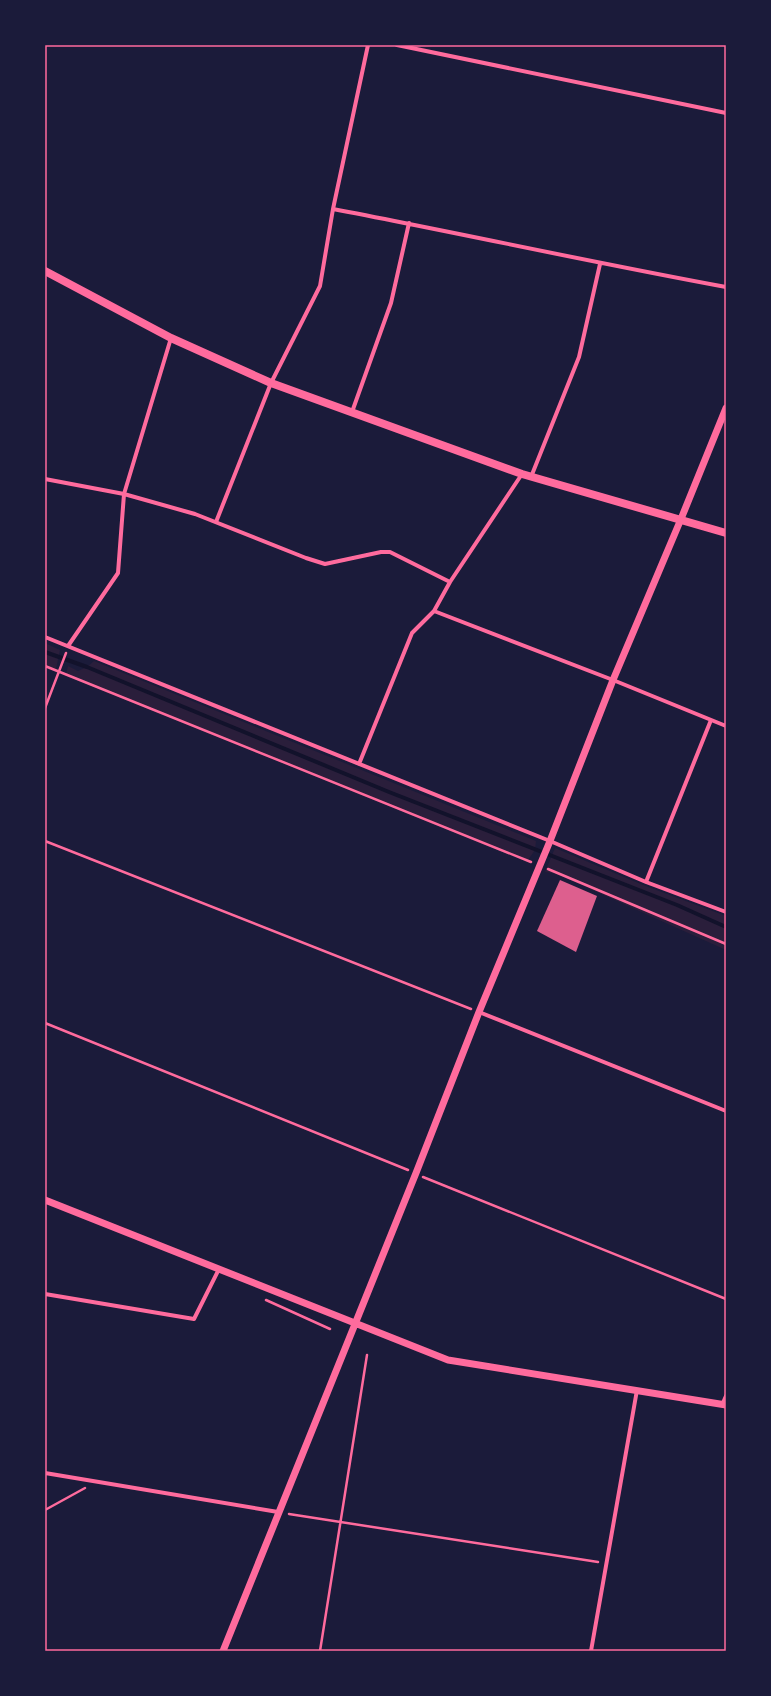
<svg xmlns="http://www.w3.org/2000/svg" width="771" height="1696" font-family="Figtree,sans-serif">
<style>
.green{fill:#2a1e3b;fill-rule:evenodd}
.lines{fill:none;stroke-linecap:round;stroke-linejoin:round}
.stream{stroke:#12122b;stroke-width:4}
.building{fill:#dd5f8e}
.path{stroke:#ff6b9d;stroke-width:2.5}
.minor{stroke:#ff6b9d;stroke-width:4}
.tertiary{stroke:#ff6b9d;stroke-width:7}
.secondary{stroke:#ff6b9d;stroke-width:8}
.neatline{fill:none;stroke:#ff6b9d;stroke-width:1.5}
</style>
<rect width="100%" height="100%" fill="#1b1b3a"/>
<path class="green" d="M45,643L60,650L56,669L45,665Z
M94,661L536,841L535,850L528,860L66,674L68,666L78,671L87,667ZM331,768V767L504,837Z
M555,848L643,885L726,916V950L557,874L545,872Z"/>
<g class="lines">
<path class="stream" d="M45,652L87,667L389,792L677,905L726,927"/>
</g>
<path class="building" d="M560,880L597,896L576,952L537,931Z"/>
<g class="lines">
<path class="path" d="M45,666L531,862
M45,708L66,653
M45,841L471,1009
M548,869L726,944
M45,1023L408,1170
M423,1177L726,1299
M266,1300L330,1329
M45,1510L85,1488
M289,1514L598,1562
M320,1651L367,1355"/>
<path class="minor" d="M397,45L726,113
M333,209C464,234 595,263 726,287
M352,412L391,303L409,223
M531,477L579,357L600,264
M45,479L124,494L195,514L306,558L325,564L381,552H390L450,582
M216,522L271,383L320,286L333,209L368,45
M434,611L613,680L726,726
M45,637L550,841L646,882L726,912
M68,646L118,573L124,494L171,338
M359,764L412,633L434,611L450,582L522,474
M646,882L711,720
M479,1012L726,1111
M45,1294L194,1319L219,1269
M722,1405L726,1396
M45,1473L278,1512
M591,1651L637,1390"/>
<path class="tertiary" d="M45,1200L448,1360L726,1405
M223,1651L416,1173L479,1012L550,841L613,680L681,519L726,408"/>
<path class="secondary" d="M45,271L171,338L271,383L522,474L726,533"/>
</g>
<rect width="771" height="1696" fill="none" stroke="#1b1b3a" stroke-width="92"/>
<rect x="46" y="46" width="679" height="1604" class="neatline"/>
</svg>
